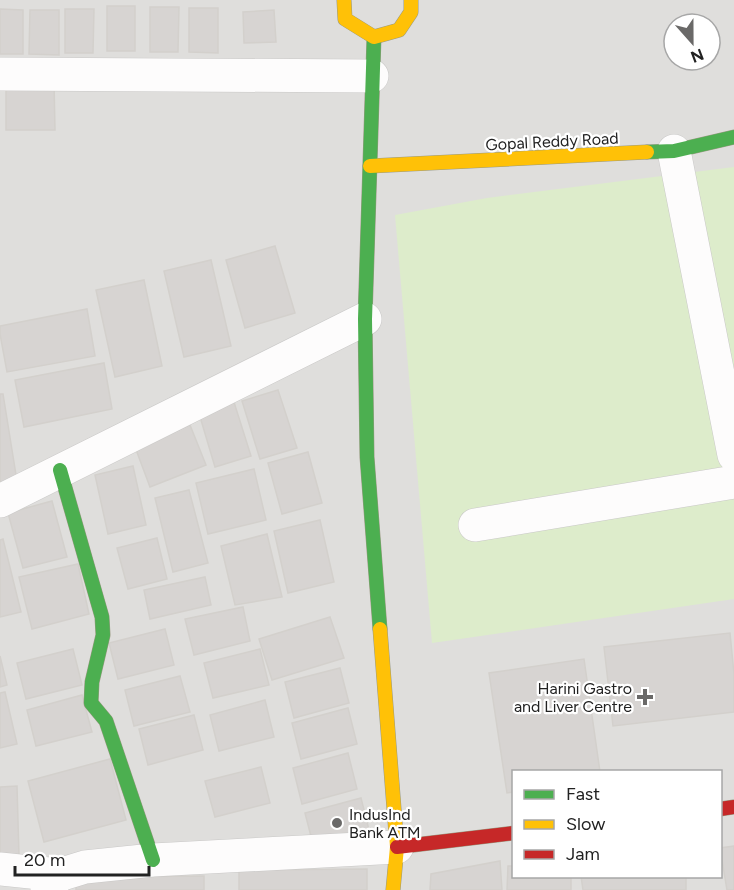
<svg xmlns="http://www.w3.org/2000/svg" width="734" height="890" font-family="Figtree,sans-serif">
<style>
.residential{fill:#dfdedc;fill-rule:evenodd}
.grass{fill:#ddeccb}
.building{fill:#d7d4d2;stroke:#d3d0cc;stroke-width:1.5}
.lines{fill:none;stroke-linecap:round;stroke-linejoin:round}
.street-casing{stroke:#c9c8c7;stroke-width:34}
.fast-casing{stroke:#999a82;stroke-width:15}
.slow-casing{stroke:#999a82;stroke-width:15}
.jam-casing{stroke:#999a82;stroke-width:15}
.street{stroke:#fdfcfc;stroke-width:33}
.fast{stroke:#4caf50;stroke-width:14}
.slow{stroke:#ffc107;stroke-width:14}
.jam{stroke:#c62828;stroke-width:14}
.poi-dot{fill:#6a6968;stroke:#fff;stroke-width:2}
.labels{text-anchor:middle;stroke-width:4.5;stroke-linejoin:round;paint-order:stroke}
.street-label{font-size:16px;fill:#222;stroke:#fff}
.poi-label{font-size:16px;fill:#222;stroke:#fff;text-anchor:end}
</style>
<rect width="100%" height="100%" fill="#f0eeeb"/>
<path class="residential" d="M0,0H734V890H0ZM674,24H710V60H674ZM514,772H720V876H514Z"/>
<path class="grass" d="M734,167V599L432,643L395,215L487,198Z"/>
<path class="building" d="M107,6H135V51H107Z
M150,7H179L178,52H150Z
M189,8H218V53L189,52Z
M0,9L23,10V54H0Z
M65,9H94L93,53H65Z
M30,10H59V55L29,54Z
M274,10L276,42L244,43L243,12Z
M6,82H54L55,130H6Z
M275,246L295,313L245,328L226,260Z
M211,260L231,346L184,357L164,271Z
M144,280L162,366L115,377L96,290Z
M87,309L95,356L7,372L0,334V326Z
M104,363L112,409L24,427L15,380Z
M278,390L297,448L260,459L242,401Z
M0,394H3L17,481L0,483Z
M233,399L251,456L215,467L198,410Z
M190,425L206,465L150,487L135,447Z
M308,452L322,503L282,514L268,463Z
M133,466L146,525L108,534L95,475Z
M254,469L266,520L208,534L196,483Z
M189,490L208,563L173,572L155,498Z
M52,501L67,557L23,568L8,513Z
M320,520L334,582L288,593L274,531Z
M267,534L282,597L235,605L221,546Z
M157,538L167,579L128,589L117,548Z
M3,539L21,612L0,617V540Z
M78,564L89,614L32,629L19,577Z
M205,577L211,605L150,619L144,590Z
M243,607L250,641L194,655L185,619Z
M330,617L344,658L272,680L259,639Z
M165,629L174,665L118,679L109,643Z
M730,633L734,674V712L613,726L604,647Z
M73,649L82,685L26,699L17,663Z
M260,649L269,685L213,698L204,663Z
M0,656L7,685L0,687Z
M584,659L600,772H514V792L507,793L489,673Z
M340,668L349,703L294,718L285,682Z
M180,676L190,712L134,726L125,690Z
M5,692L17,744L0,748V693Z
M82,695L92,732L36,746L27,710Z
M265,700L274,737L219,751L210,715Z
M348,708L357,744L301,759L292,723Z
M194,715L203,750L148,765L139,729Z
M348,753L357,789L302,804L293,768Z
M110,759L126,820L44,842L28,781Z
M261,767L270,803L215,817L205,781Z
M17,786L19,856L0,857V787Z
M361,798L370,834L314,848L305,813Z
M734,846V890H727L720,848Z
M500,861L502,890H430L431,874Z
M508,866H514V876H571V890H507Z
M367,869V890H239V870Z
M204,876V890H76V877Z
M581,876H686V890H583Z"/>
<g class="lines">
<defs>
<path id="street" d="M0,74L372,76
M674,151L734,455
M0,501L365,319
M475,525L734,482
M0,869L59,875
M47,890L59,875L85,867L153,860L397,847"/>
<path id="fast" d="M374,37L365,319L367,457L380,629
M647,152L674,151L734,137
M60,470L102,617L103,635L92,682L91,703L106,721L153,860"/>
<path id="slow" d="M344,0L345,19L374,37L399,30L411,12V0
M370,166L647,152
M380,629L397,847L393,890"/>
<path id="jam" d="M720,809L734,807
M397,847L514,833"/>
</defs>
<use href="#street" class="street-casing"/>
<use href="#fast" class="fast-casing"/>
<use href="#slow" class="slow-casing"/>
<use href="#jam" class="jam-casing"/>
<use href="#street" class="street"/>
<use href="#fast" class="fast"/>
<use href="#slow" class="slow"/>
<use href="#jam" class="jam"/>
</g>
<g class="poi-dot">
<path d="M642 688h6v6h6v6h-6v6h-6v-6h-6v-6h6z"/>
<circle cx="337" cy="823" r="6"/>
</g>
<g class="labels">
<g class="street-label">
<text transform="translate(552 141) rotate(-3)" y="6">Gopal Reddy Road</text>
</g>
<g class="poi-label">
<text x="632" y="694">Harini Gastro<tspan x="632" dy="18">and Liver Centre</tspan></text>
<text x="349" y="820" text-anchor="start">IndusInd<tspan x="349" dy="18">Bank ATM</tspan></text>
</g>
</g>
<rect x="512" y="770" width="210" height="108" fill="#ffffff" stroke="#a7a7a7" stroke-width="1.5"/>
<rect x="524" y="790" width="30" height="9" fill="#4caf50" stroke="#a7a7a7" stroke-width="1.5"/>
<text x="566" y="800" font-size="18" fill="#222222">Fast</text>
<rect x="524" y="820" width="30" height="9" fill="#ffc107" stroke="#a7a7a7" stroke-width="1.5"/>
<text x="566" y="830" font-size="18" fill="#222222">Slow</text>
<rect x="524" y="850" width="30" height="9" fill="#c62828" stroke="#a7a7a7" stroke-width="1.5"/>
<text x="566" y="860" font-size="18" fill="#222222">Jam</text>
<g transform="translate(692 42) rotate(159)"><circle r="28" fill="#ffffff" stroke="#a7a7a7" stroke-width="1.5"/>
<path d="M0-4.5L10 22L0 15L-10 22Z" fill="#6a6968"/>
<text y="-9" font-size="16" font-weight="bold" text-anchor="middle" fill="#222222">N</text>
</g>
<path d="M15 866v9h134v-9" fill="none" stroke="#222222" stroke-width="3"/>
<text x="24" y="866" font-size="18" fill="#222222" stroke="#ffffff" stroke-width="4.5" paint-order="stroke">20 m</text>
</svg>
